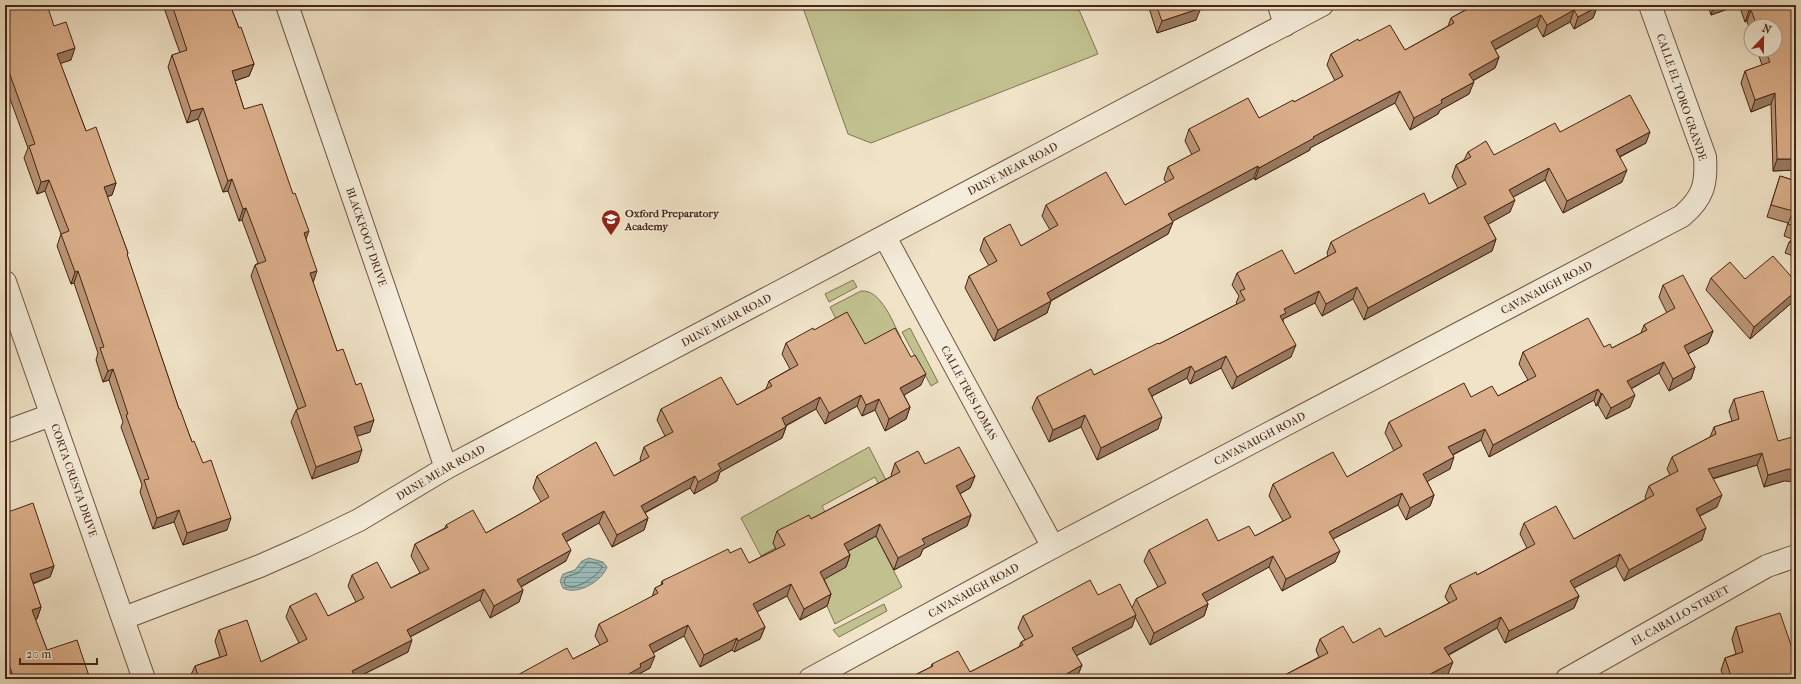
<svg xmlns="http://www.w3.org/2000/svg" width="1801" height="684" font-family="'IM FELL French Canon',serif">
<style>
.grass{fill:#c1c190;stroke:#847452}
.water{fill:url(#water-rules);stroke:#798178}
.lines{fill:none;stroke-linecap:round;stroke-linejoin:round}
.shore{stroke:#707268;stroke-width:1}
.minor-casing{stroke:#705541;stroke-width:24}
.minor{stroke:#f5eddb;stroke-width:22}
.wall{fill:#bb9677;stroke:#462614}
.shaded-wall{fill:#997a61;stroke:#462614}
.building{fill:#daae8a;stroke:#462614}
.labels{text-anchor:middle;stroke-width:3;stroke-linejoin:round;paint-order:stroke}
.street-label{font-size:11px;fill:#462614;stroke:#f5eddb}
.poi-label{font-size:11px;font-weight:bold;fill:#462614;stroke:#f5eddb;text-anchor:start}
</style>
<defs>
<pattern id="water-rules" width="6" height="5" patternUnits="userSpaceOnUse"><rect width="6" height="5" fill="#9bbdbb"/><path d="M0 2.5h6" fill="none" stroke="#809997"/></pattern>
</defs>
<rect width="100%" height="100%" fill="#f0e3c7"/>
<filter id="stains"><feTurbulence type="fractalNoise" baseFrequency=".005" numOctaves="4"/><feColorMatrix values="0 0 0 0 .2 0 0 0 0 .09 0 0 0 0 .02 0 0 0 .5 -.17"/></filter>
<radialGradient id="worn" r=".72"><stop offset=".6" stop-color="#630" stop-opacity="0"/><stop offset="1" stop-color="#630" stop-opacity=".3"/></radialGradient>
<path class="grass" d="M802,5H1077L1098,54L871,143L848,134Z
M853,280L857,287L829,302L825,294Z
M861,291C881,289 893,323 901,338L860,356L839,325L830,307Z
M910,328L938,382L931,386L902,332Z
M869,447L908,523L902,528L875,477L822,506L845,552L876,536L902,587L835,624L827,606L775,548L761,556L741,518Z
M884,604L887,611L839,637L833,630Z"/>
<path class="water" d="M589,558L603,562L607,567C602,581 577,596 563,588L560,581L563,574L575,570L582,561Z"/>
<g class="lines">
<path class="shore" d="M588,562L595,563L602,566V568C595,577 577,591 565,585L564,581L566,577L578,573Z"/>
<defs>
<g id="minor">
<path id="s1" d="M287,5L446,468"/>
<path d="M1279,5L1285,25"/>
<path id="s2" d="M885,237L1053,547"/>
<path id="s3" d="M5,282L144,679"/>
<path d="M5,432L51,415"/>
<path id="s4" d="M124,618L260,566L303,547L359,520L446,468L1322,5"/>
<path id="s5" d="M810,679L1053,547L1682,216C1703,198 1707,184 1705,157L1650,5"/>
<path id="s6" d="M1567,679L1767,566L1796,556"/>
</g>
</defs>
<use href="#minor" class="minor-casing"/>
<use href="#minor" class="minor"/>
</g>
<path class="wall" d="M5,5L54,26L71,60L60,63L86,131L116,183L112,195L107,197L128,253L127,255L179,409L227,530L183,545L174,522L153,529L140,492L142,485L121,427L123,422L109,380L103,382L96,360L98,353L74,283L71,284L57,246L61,234L45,191L37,194L24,158L28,148L5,85Z
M163,5H230L239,28L254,64L249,76L235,81L244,109L306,239L313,283L337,351L370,432L357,436L358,462L312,479L291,422L296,410L298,409L251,276L255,265L258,263L242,220L239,221L228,191L223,192L198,119L187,123L168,67L172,55L180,53Z
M1148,5H1199L1196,20L1157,33Z
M1474,5H1597V7L1593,18L1574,29L1570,22L1543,37L1537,26L1495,50L1499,57L1495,68L1473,81L1469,94L1440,110L1438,114L1410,130L1395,103L1310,148V150L1255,180L1254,178L1172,221L1173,222L1168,234L1051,301L1047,313L994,341L965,288L969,276L989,266L980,250L984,238L1021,246L1050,230L1042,216L1046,205H1125L1166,183L1164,179L1168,167L1192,155L1185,141L1189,129L1259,118L1294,102L1335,81L1327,65L1331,54L1359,41L1405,50L1448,26L1451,18Z
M1708,5H1796V170L1773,171L1771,104L1751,112L1741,83L1745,71L1762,65L1757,50H1775V26H1751V34L1747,21L1745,22L1739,5L1711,15Z
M1560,132L1646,143L1620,157L1622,182L1563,213L1545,180L1513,197L1510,212L1488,224L1496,239L1492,251L1364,320L1353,299L1322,316L1315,303L1283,319V321L1291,357L1232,389L1221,368L1190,384L1187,378L1152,396L1158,429L1097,460L1081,427L1049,442L1032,408L1037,397L1094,375L1159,344L1237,304L1236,303L1239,296L1232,285L1237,273L1295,274L1328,256L1327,253L1331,242L1429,204L1458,188L1452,177L1456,165L1464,160L1468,152L1494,155Z
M1780,176L1796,181V257L1785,253L1789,242L1792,239L1784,236L1788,223L1767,217Z
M1711,278L1745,279L1796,299L1750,339L1706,290Z
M1663,285L1713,331L1708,343L1688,354L1695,367L1691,379L1669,391L1659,373L1631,389L1630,407L1606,419L1598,405L1596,406L1594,400L1489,457L1481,440L1453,455L1450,469L1427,481L1434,495L1430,506L1406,520L1398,505L1333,539L1335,562L1282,591L1269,567L1206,601L1208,604L1204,616L1150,645L1135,617L1132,627L1076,656L1082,665L1077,677L1074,679H907L931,667L932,664L970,672L1019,647L1021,642L1025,640L1018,628L1023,616L1098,595L1132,608L1136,599L1158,587L1144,561L1149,550L1255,536L1283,521L1269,496L1273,484L1347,477L1394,451L1385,433L1389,422L1471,397L1498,396L1528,380L1519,364L1523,352L1604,347L1612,348L1641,333L1644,325L1667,313L1659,297Z
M814,330L865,344L921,385L904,395L910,407L906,419L885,431L875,410L862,416L857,406L825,424L816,409L786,426V427L782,438L720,472L717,481L694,494L690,488L645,513L648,518L644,530L612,547L599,523L566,542V561L521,587L523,590L519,602L490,618L480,600L410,637L408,652L354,679H191L190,677L195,666L220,657L215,641L219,630L261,662L299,643L286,617L290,606L328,616L356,602L348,586L352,575L391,588L420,573L411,556L415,544L445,528L446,525L486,533L520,514L541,502L533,488L537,476H614L641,461L640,459L644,447L665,436L657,420L661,409L737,405L766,389L769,381L790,369L782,354L786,343Z
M1734,399L1784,481L1764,487L1757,465L1713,479L1717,507L1700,516L1702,540L1624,581L1616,566L1574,588L1579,596L1574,608L1505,643L1497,628L1449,655L1448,674L1439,679H1277L1319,657L1316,650L1320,639L1353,643L1385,637L1449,603L1445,597L1450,585L1477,575L1527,548L1520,534L1524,523L1574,539L1646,499L1645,497L1649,486L1670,475L1667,469L1672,457L1710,437L1714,427L1732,421L1729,411Z
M895,463L925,464L975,476L970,488L960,494L971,515L967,526L923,549L920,556L894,570L876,536L848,551L850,555L846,567L824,579L831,594L827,606L800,620L787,596L757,612L765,627L760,639L734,652L732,650L700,667L684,636L653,653L650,668L639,674L637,679H513L514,677L573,659L600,645L595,636L599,624L652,597L655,588L661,585L662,581L730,553L749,563L776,549L773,543L777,531L811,519L892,476L891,475Z
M5,505L8,512L54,566L50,577L33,584L41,607L37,619H35L47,650L89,676L94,679H6L5,677Z
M1736,627L1792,648L1796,679H1724L1721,670L1725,658L1736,654L1732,639Z"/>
<path class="shaded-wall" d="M1714,5H1739L1711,15Z
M1597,7L1593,18L1574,29L1578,17Z
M1201,8L1196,20L1157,33L1162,21Z
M1574,10L1570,22L1543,37L1547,25Z
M1749,10H1751L1747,21L1745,22Z
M1541,15L1537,26L1487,54L1491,42Z
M75,48L71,60L53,66L57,54Z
M1499,57L1495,68L1465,85L1469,74Z
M254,64L249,76L228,83L232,71Z
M9,72L5,82V73Z
M1474,82L1469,94L1440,110L1438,114L1410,130L1414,118L1441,100Z
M1400,91L1395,103L1310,148V150L1255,180L1259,168L1313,137Z
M1775,93L1771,104L1751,112L1755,100Z
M203,108L198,119L187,123L191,111Z
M1650,132L1646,143L1611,161L1616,150Z
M1777,159H1796V170L1773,171Z
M1258,166L1254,178L1164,226L1168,214Z
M1549,168L1545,180L1504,202L1509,190Z
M1627,170L1622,182L1563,213L1567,201Z
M232,179L228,191L223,192L228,181Z
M49,180L45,191L37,194L41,182Z
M116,183L112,195L100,199L104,187Z
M1515,200L1510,212L1480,229L1484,217Z
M246,208L242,220L239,221L243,209Z
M1173,222L1168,234L1043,305L1047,293Z
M309,231L305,242L304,233Z
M1496,239L1492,251L1364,320L1368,308Z
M78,271L74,283L71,284L75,272Z
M317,271L313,283L310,273Z
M1357,287L1353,299L1322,316L1326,304Z
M1319,291L1315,303L1283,319L1282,325L1280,316L1284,309Z
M1796,291V299L1750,339L1754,327Z
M1051,301L1047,313L994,341L998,330Z
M1713,331L1708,343L1680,358L1684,346Z
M1296,345L1291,357L1232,389L1237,377Z
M1226,356L1221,368L1190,384L1195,372Z
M1664,362L1659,373L1623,393L1627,381Z
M1191,366L1187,378L1144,400L1148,389Z
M1695,367L1691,379L1669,391L1673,379Z
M113,369L109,380L103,382L108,371Z
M926,374L921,385L896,400L900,388Z
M1598,389L1594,400L1489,457L1493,445Z
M1602,393L1598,405L1596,406L1601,394Z
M861,395L857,406L825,424L829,413Z
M1635,395L1630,407L1606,419L1611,408Z
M820,397L816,409L777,430L782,418Z
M879,399L875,410L862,416L866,405Z
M910,407L906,419L885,431L889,419Z
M1085,415L1081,427L1049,442L1053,430Z
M1162,417L1158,429L1097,460L1101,448Z
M374,420L370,432L349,439L354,427Z
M786,427L782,438L720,472L717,481L694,494L698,482L718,464Z
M1485,429L1481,440L1444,459L1448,447Z
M362,450L358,462L312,479L316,467Z
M1762,453L1757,465L1704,481L1708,469Z
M1454,457L1450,469L1419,486L1423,474Z
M1788,469L1796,470V482L1784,481L1764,487L1768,475Z
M695,476L690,488L636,517L641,506Z
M975,476L970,488L952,498L956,486Z
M1402,493L1398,505L1325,543L1329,532Z
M1434,495L1430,506L1406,520L1410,508Z
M1722,495L1717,507L1691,520L1696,509Z
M179,510L174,522L153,529L157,518Z
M604,511L599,523L558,546L562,534Z
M971,515L967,526L923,549L920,556L894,570L898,558L922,539Z
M231,518L227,530L183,545L187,533Z
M648,518L644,530L612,547L617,535Z
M880,524L876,536L839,556L844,544Z
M1706,528L1702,540L1624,581L1629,570Z
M571,550L566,561L513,591L517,580Z
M1340,551L1335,562L1282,591L1286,579Z
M1620,554L1616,566L1566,592L1570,581Z
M850,555L846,567L816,584L820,572Z
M1273,556L1269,567L1198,606L1202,594Z
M54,566L50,577L25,586L30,574Z
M791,584L787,596L749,616L753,604Z
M484,589L480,600L402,641L407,630Z
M523,590L519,602L490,618L494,606Z
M831,594L827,606L800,620L804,609Z
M1579,596L1574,608L1505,643L1509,631Z
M1208,604L1204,616L1150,645L1154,633Z
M41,607L37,619L27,622L32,610Z
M1136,615L1132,627L1068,660L1072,648Z
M1501,617L1497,628L1440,659L1444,648Z
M688,625L684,636L645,657L649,645Z
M765,627L760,639L734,652L738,641Z
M737,638L732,650L700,667L704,655Z
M412,640L408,652L354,679H349L352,671Z
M655,656L650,668L639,674L637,679H625L627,675L640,664Z
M1453,662L1448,674L1439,679H1421Z
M1082,665L1077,677L1074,679H1058Z"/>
<path class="building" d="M5,5H47L54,26L66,22L75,48L57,54L86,131L96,127L116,183L104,187L128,253L127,254L179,409H180L192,442L194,441L203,463L211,460L231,518L187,533L179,510L157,518L144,480L149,479L126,415L128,414L113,369L108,371L100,348L104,347L78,271L75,272L61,234L69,231L49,180L41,182L29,146L35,144L9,72L5,73Z
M172,5H230L239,28L241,27L254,64L232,71L244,109L262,104L293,194L295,193L309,231L304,233L317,271L310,273L337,351L343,349L356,385L361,383L374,420L354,427L362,450L316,467L296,410L306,406L255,265L266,261L246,208L243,209L232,179L228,181L203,108L191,111L172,55L187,50Z
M1156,5H1199L1201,8L1162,21Z
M1475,5H1597V7L1578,17L1574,10L1547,25L1541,15L1491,42L1499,57L1469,74L1474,82L1441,100L1442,103L1414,118L1400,91L1313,137L1314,138L1259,168L1258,166L1168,214L1173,222L1047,293L1051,301L998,330L969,276L997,261L984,238L1010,224L1021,246L1058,225L1046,205L1106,172L1125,205L1174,178L1168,167L1200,150L1189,129L1248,98L1259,118L1293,100L1294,102L1343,76L1331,54L1358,39L1359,41L1390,25L1405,50L1454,23L1451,18Z
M1747,5H1796V159H1777L1775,93L1755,100L1745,71L1770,62L1765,50H1775V26H1757L1751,10H1749Z
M1630,95L1650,132L1616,150L1627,170L1567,201L1549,168L1509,190L1515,200L1484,217L1496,239L1368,308L1357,287L1326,304L1319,291L1284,309L1286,313L1280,316L1296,345L1237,377L1226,356L1195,372L1191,366L1148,389L1162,417L1101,448L1085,415L1053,430L1037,397L1091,369L1094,375L1158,343L1159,344L1245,300L1240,291L1245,289L1237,273L1282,250L1295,274L1336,252L1331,242L1351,231L1424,193L1429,204L1466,184L1456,165L1471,157L1468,152L1486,141L1494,155L1555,123L1560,132Z
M1780,176L1796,181V227L1788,224L1793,211L1771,205Z
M1796,236V244L1789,242Z
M1773,256L1796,282V291L1754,327L1711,278L1730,262L1745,279Z
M1683,275L1713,331L1684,346L1695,367L1673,379L1664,362L1627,381L1635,395L1611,408L1602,393L1601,394L1598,389L1493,445L1485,429L1448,447L1454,457L1423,474L1434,495L1410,508L1402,493L1329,532L1340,551L1286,579L1273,556L1202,594L1208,604L1154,633L1136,599L1166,583L1149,550L1207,519L1218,541L1249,526L1255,536L1291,517L1273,484L1333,452L1347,477L1402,446L1389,422L1464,383L1471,397L1492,386L1498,396L1536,376L1523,352L1588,318L1604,347L1610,344L1612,348L1647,330L1644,325L1675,308L1663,285Z
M847,312L865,344L895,328L911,357L915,355L926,374L900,388L910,407L889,419L879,399L866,405L861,395L829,413L820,397L782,418L786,427L718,464L721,469L698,482L695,476L641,506L648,518L617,535L604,511L562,534L571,550L517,580L523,590L494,606L484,589L407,630L412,640L352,671L355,677L352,679H199L195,666L227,655L219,630L247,620L261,662L307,639L290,606L316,593L328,616L364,598L352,575L377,562L391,588L429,569L415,544L448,527L446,525L473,510L486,533L520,514L549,497L537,476L596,442L614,476L649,457L644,447L673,432L661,409L721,377L737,405L772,386L769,381L798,365L786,343L813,328L814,330Z
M1763,391L1778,441L1796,436V470L1788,469L1768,475L1762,453L1708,469L1722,495L1696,509L1706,528L1629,570L1620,554L1570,581L1579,596L1509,631L1501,617L1444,648L1453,662L1421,679H1375V678L1374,679H1277L1328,653L1320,639L1343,626L1353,643L1380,628L1385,637L1457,599L1450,585L1476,572L1477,575L1535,544L1524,523L1556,506L1574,539L1654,495L1649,486L1678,471L1672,457L1716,434L1714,427L1739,419L1734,399Z
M959,447L975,476L956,486L971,515L922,539L925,544L898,558L880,524L844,544L850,555L820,572L831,594L804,609L791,584L753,604L765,627L738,641L737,638L704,655L688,625L649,645L655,656L640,664L641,667L627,675L629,679H515L514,677L567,648L573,659L608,641L599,624L658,593L655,588L663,584L662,581L728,549L730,553L741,548L749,563L785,545L777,531L809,515L811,519L900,472L895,463L918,451L925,464Z
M33,503L54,566L30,574L41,607L32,610L47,650L77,640L89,676L92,675L94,679H39L38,678L34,679H14L5,653V629L9,628L5,617V505L8,512Z
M1090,580L1098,595L1120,584L1136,615L1072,648L1082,665L1058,679H907L933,666L932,664L958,651L970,672L1023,645L1021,642L1033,636L1023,616Z
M1780,613L1792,648L1796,647V679H1732L1725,658L1743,652L1736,627Z"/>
<defs>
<symbol id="school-pin" viewBox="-11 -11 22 30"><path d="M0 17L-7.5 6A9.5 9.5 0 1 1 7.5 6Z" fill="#8f2418" stroke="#f5eddb"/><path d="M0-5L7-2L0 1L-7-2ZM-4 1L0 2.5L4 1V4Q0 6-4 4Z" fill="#fff"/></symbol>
</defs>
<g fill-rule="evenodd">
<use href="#school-pin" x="600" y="208" width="22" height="30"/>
</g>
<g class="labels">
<g class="street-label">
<text transform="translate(1682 97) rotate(71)" y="4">CALLE EL TORO GRANDE</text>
<text dy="4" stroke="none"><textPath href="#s4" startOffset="997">DUNE MEAR ROAD</textPath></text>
<text dy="4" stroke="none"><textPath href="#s1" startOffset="245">BLACKFOOT DRIVE</textPath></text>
<text dy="4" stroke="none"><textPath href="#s5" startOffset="834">CAVANAUGH ROAD</textPath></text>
<text dy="4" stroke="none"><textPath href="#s4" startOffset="673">DUNE MEAR ROAD</textPath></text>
<text dy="4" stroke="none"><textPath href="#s2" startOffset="177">CALLE TRES LOMAS</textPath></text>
<text dy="4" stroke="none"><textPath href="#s5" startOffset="510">CAVANAUGH ROAD</textPath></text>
<text dy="4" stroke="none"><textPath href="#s4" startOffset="349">DUNE MEAR ROAD</textPath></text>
<text dy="4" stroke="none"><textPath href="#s3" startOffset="210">CORTA CRESTA DRIVE</textPath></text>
<text dy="4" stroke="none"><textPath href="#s5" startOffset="186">CAVANAUGH ROAD</textPath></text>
<text dy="4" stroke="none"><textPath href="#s6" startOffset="130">EL CABALLO STREET</textPath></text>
</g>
<g class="poi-label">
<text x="625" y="217">Oxford Preparatory<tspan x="625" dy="13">Academy</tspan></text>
</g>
</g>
<rect width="1801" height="684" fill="none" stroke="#f0e3c7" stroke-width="20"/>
<rect x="6" y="6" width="1789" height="672" fill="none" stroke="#462614" stroke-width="2"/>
<rect x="10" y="10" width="1781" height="664" fill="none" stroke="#462614"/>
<g transform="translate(1763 38) rotate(22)"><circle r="19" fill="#f5eddb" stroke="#af9d8b"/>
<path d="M0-3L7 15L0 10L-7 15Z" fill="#8f2418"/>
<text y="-6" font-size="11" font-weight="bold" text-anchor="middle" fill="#462614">N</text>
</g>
<path d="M20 658v6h77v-6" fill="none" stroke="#462614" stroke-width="2"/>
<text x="26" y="658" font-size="12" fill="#462614" stroke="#f5eddb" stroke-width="3" paint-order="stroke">20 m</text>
<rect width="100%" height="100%" filter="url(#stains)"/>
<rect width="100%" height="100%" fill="url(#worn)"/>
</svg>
